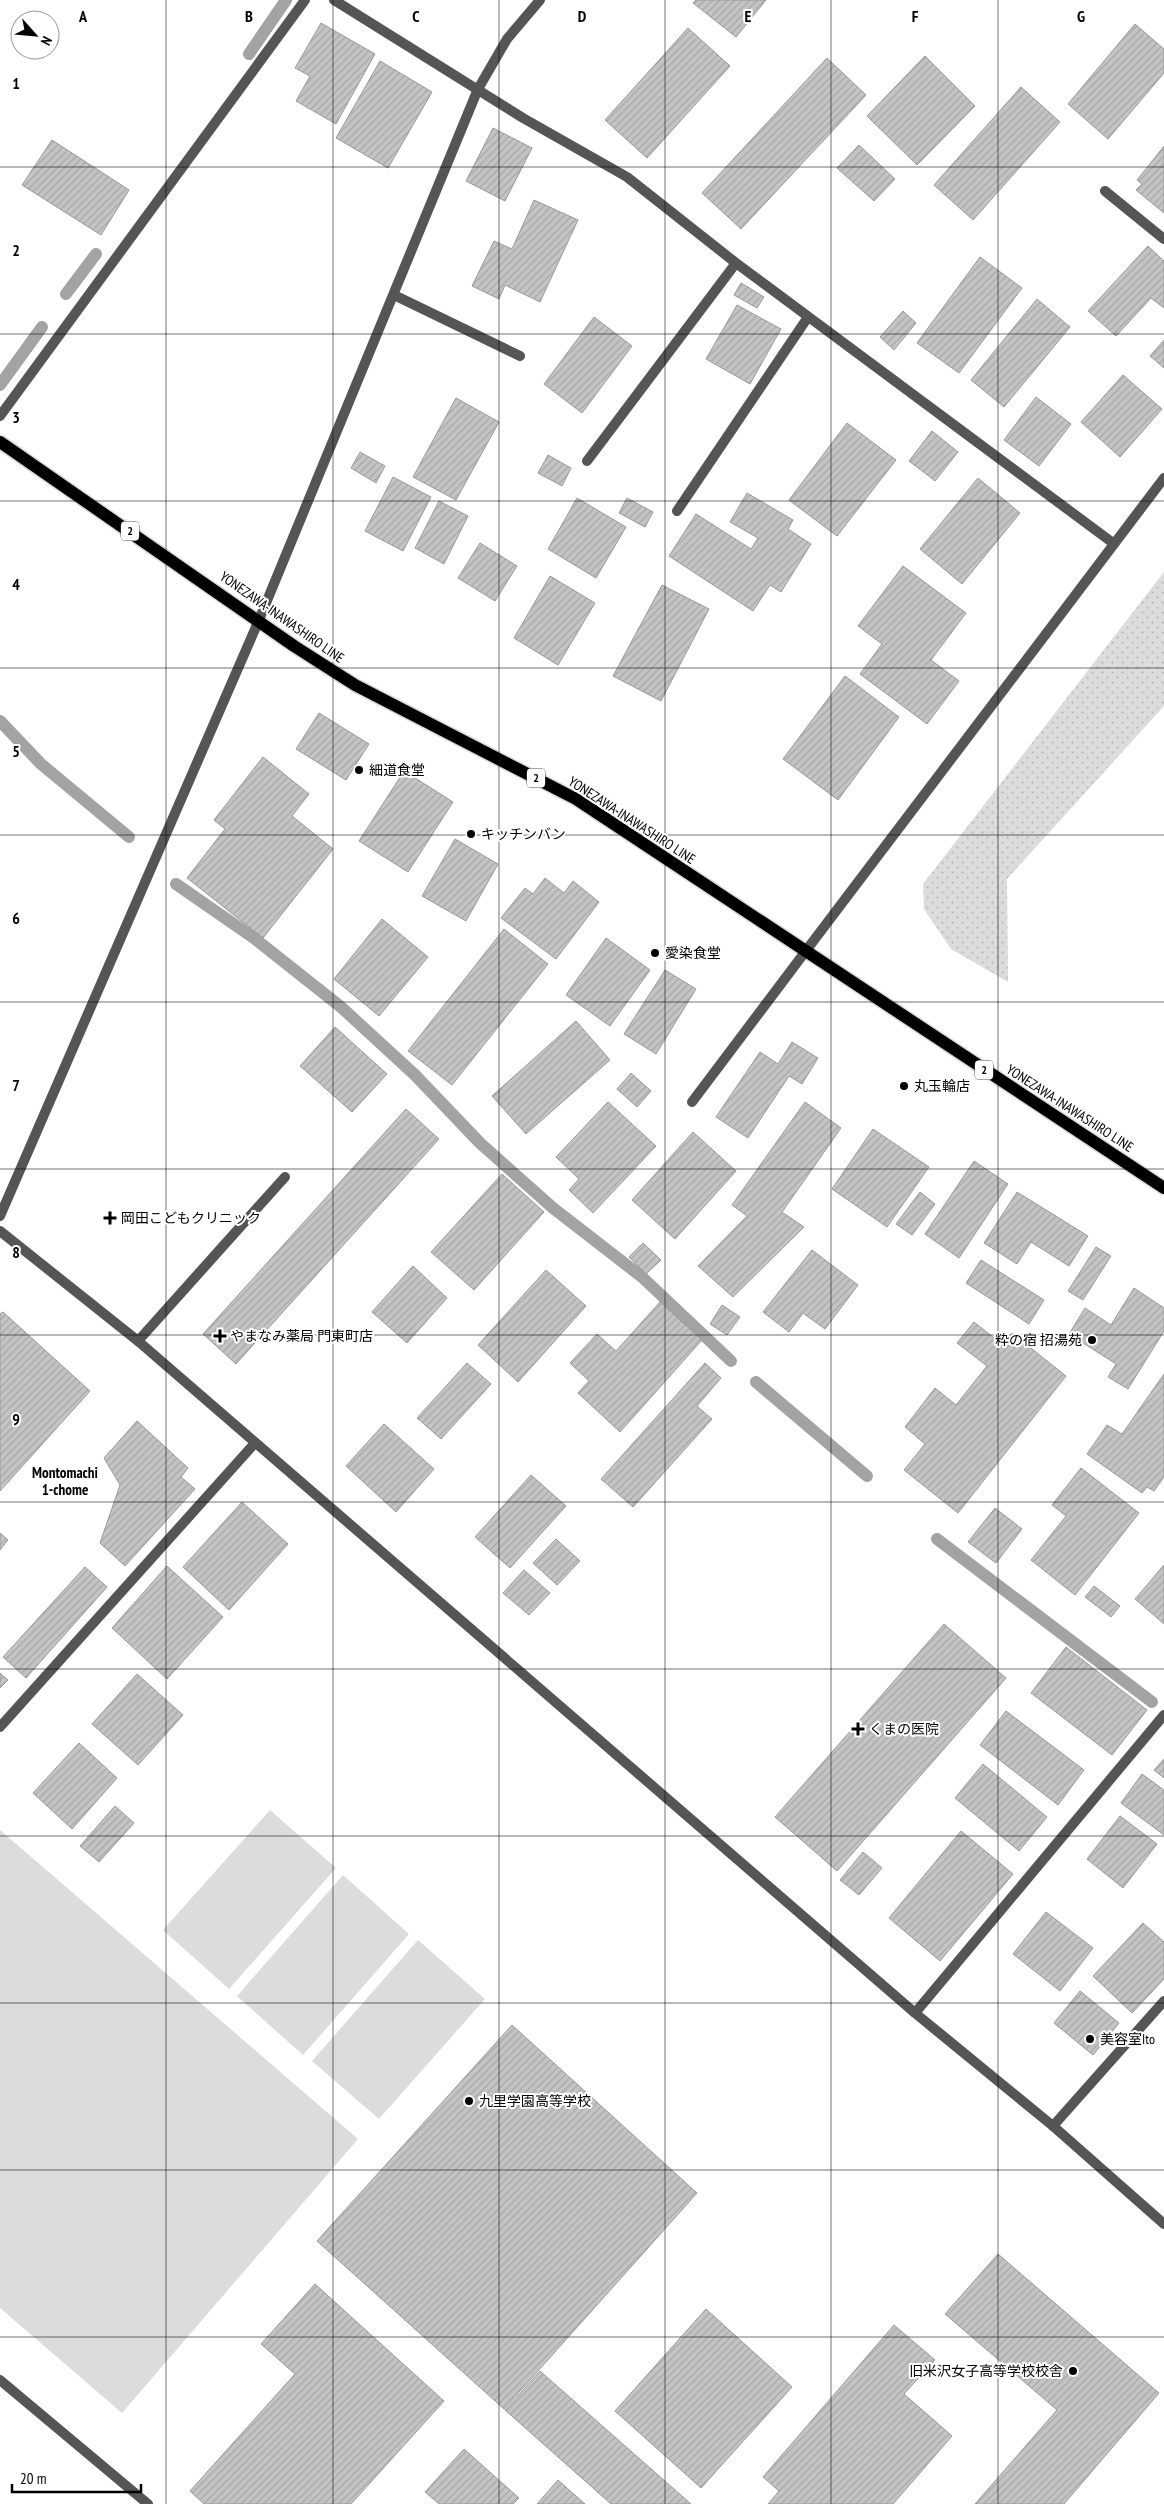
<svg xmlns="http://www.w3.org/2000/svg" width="1164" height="2504" font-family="'PT Sans Narrow','Noto Sans JP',sans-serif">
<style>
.grass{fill:url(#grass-dots)}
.park{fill:#dcdcdc}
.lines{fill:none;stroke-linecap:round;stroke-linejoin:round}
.stream{stroke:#a3a3a3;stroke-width:12}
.building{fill:url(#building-hatch);stroke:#999}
.primary-casing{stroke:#dbdbdb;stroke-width:15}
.minor{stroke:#555;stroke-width:10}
.tertiary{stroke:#555;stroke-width:10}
.primary{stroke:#000;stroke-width:12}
.grid{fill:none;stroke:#000;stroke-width:1;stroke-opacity:0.55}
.poi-dot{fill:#000;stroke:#fff;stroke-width:2}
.labels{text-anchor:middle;stroke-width:4;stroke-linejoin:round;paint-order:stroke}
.shield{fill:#fff;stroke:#4c4c4c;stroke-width:1}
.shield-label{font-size:12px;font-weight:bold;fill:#000}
.street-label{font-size:14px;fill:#000;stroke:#fff}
.poi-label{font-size:14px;fill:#000;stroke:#fff;text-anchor:start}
.neighbourhood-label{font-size:15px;font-weight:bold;fill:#000;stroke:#fff}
.grid-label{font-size:16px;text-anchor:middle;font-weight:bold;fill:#000;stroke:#fff;stroke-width:4;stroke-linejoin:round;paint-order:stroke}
</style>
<defs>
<pattern id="grass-dots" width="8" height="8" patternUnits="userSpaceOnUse" patternTransform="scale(1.25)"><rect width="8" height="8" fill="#dcdcdc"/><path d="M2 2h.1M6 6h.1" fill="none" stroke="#bbb" stroke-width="1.8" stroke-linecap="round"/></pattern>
<pattern id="building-hatch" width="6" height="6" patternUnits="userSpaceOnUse" patternTransform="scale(1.25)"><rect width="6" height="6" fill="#c4c4c4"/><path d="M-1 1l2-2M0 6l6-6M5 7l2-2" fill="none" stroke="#a7a7a7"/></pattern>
</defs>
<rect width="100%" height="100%" fill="#fff"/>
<path class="grass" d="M1164,572V706L1007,879L1008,982L951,949L924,909L923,884Z"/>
<path class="park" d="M270,1810L336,1868L229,1989L163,1930Z
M0,1830L358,2139L122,2413L0,2308Z
M343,1875L409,1934L303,2055L237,1996Z
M418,1940L485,1999L379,2119L312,2061Z"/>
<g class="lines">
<path class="stream" d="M249,54L286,0
M66,294L96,254
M0,385L42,327
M0,721L41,764L129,837
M176,884L254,938L341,1007L415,1075L480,1143L553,1208L642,1277L731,1361
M756,1382L867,1476
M937,1539L1152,1702"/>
</g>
<path class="building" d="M696,0H766L736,37L693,3Z
M321,23L375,54L336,124L296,101L310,76L295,68Z
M1135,24L1164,49V73L1108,139L1068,104Z
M688,28L730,66L647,158L605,120Z
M925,56L975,106L917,165L867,116Z
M827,58L866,95L741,229L702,193Z
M380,61L432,92L388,168L336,138Z
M1021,87L1060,122L973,220L934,185Z
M493,128L532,148L505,201L466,181Z
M52,140L129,190L101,235L22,185Z
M859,145L895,179L874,201L837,168Z
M1164,146V213L1136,190L1142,184L1137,180Z
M534,200L578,220L540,302L505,285L499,299L472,286L494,241L512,249Z
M1148,246L1164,261V308L1151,298L1116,336L1088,311Z
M980,257L1022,288L959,373L917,343Z
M741,283L764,297L757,308L734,295Z
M1037,299L1070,327L1004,407L971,380Z
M737,305L781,329L750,384L706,359Z
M903,311L916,323L894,350L880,337Z
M594,317L632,346L582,413L544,384Z
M1164,340V368L1150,356Z
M1123,375L1162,409L1120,457L1081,422Z
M1036,397L1071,424L1039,466L1004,440Z
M456,398L499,422L456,500L413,477Z
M847,423L896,460L837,536L789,500Z
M932,431L958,452L935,481L909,461Z
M360,452L385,466L376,483L351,468Z
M548,455L571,468L562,486L538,473Z
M393,477L431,497L403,551L365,531Z
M978,478L1020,513L962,584L920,549Z
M747,493L793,520L788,529L811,544L781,592L770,585L753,611L669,556L696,514L751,549L758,538L730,522Z
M577,498L626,527L596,578L548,549Z
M627,498L653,512L645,527L619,513Z
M439,501L468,516L444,564L415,548Z
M480,543L517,566L495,601L458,578Z
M903,566L966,613L931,660L959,681L927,724L860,674L882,644L858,626Z
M550,576L595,603L558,665L514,638Z
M662,585L709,609L661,701L613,676Z
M845,676L899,717L838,800L783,759Z
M319,713L369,744L346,780L296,749Z
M263,757L309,794L292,816L333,849L263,938L187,878L225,829L214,820Z
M404,771L453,802L408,872L359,841Z
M455,839L498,864L466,921L422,896Z
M545,878L564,893L573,881L599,902L556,959L501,918L525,888L533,894Z
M382,919L428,957L379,1016L334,979Z
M504,929L548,964L452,1085L408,1051Z
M606,938L650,970L610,1026L566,995Z
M665,970L696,989L656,1054L624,1034Z
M576,1021L610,1060L526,1134L492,1096Z
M335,1027L387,1074L352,1112L300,1066Z
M792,1042L818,1058L802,1084L789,1076L748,1138L716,1117L760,1052L778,1064Z
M631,1073L651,1091L637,1107L617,1089Z
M608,1102L656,1146L593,1213L569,1190L579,1179L556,1157Z
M805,1102L841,1128L782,1212L804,1227L733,1297L698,1266L747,1216L732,1205Z
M406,1109L439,1139L236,1364L203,1334Z
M873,1129L929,1167L887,1227L832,1189Z
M693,1132L736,1171L675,1239L632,1200Z
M974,1161L1008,1184L959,1258L925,1234Z
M502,1174L544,1212L474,1290L431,1252Z
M920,1192L935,1204L912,1235L896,1224Z
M1017,1192L1088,1236L1069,1266L1031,1242L1017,1264L984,1243Z
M643,1243L661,1260L646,1274L629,1257Z
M1096,1247L1111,1256L1083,1300L1068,1291Z
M812,1250L858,1285L825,1329L803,1313L789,1332L763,1312Z
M981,1260L1044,1300L1029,1324L966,1283Z
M413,1266L447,1298L407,1343L372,1312Z
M546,1270L586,1306L518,1382L478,1345Z
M1134,1288L1164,1308V1331L1128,1389L1108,1377L1116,1364L1069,1334L1085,1308L1111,1325Z
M660,1302L702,1340L620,1432L578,1393L589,1381L570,1363L597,1334L616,1351Z
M722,1305L740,1317L727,1335L710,1324Z
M3,1312L90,1391L0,1491V1314Z
M974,1322L1003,1345L1012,1333L1066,1376L958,1513L904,1470L925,1444L905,1427L935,1388L956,1405L987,1366L957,1343Z
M467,1363L491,1384L441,1439L417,1418Z
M705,1363L721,1378L697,1406L712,1419L633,1507L601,1479Z
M1164,1374V1477L1154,1491L1147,1487L1142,1493L1087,1454L1107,1425L1122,1434Z
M137,1421L188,1468L181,1477L195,1489L125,1566L100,1543L120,1485L104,1458Z
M384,1424L434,1469L396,1512L346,1466Z
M1081,1468L1139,1513L1075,1595L1031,1560L1066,1516L1052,1505Z
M531,1475L566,1506L510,1568L475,1537Z
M242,1502L288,1544L229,1610L183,1567Z
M995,1508L1022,1529L996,1563L968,1542Z
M0,1533L8,1540L0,1550Z
M556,1539L580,1561L557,1585L533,1563Z
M1164,1565V1624L1135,1599Z
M167,1566L223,1617L167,1679L112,1628Z
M85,1567L107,1587L26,1678L3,1657Z
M524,1570L550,1593L529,1615L503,1593Z
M1094,1586L1120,1606L1111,1617L1085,1597Z
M944,1624L1006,1678L837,1871L775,1817Z
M1066,1647L1147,1710L1112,1755L1031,1693Z
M0,1673L8,1680L0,1688Z
M137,1674L183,1715L138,1765L92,1724Z
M1006,1711L1084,1770L1058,1805L980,1745Z
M79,1743L117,1778L72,1829L33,1793Z
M1164,1759V1778L1154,1770Z
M983,1764L1047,1817L1019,1851L955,1798Z
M1142,1774L1164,1790V1835L1121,1803Z
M115,1806L134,1823L99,1862L80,1846Z
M1120,1816L1157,1844L1123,1888L1087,1859Z
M961,1831L1013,1874L940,1961L889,1918Z
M863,1852L882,1868L859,1895L840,1880Z
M1046,1912L1093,1948L1060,1991L1013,1954Z
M1143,1923L1164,1942V1979L1132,2013L1093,1976Z
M1080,1991L1119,2023L1093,2055L1054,2023Z
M512,2025L697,2193L504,2409L317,2241Z
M998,2254L1159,2393L1064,2504H975L1057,2410L945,2314Z
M315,2284L444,2401L351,2504H204L190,2491L295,2374L261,2344Z
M706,2309L792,2387L701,2488L615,2411Z
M894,2325L935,2360L904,2394L952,2436L893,2504H768L779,2491L763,2477Z
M540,2371L691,2504H611L505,2410Z
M464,2449L519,2498L513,2504H439L425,2492Z
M558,2480L585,2504H537Z"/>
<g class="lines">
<defs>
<path id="primary" d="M0,442L294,646L355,685L576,799L1164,1188"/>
</defs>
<use href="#primary" class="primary-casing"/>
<path class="minor" d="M334,0L523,118L627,177L736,263L1113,543
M1105,191L1164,239
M394,295L520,356
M0,416L305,0
M587,461L736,263
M677,511L808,317
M692,1102L805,952
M0,1216L259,620L478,89L507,39L540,0
M138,1341L285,1177
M0,1727L255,1443
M915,2013L1164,1715
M1053,2126L1164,2001
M0,2380L148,2504"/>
<path class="tertiary" d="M805,952L1164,478
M0,1231L138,1341L915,2013L1053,2126L1164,2224"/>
<use href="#primary" class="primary"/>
</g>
<path class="grid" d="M166,0V2504M333,0V2504M499,0V2504M665,0V2504M831,0V2504M998,0V2504M0,167H1164M0,334H1164M0,501H1164M0,668H1164M0,835H1164M0,1002H1164M0,1169H1164M0,1335H1164M0,1502H1164M0,1669H1164M0,1836H1164M0,2003H1164M0,2170H1164M0,2337H1164"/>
<g class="poi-dot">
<circle cx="359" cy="770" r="5"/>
<circle cx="471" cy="834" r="5"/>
<circle cx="655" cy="953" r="5"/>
<circle cx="904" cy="1086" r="5"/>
<path d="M107.5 1210.5h5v5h5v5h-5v5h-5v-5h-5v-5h5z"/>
<path d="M217.5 1328.5h5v5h5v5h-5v5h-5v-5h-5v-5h5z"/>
<circle cx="1092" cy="1340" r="5"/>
<path d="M855.5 1721.5h5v5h5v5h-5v5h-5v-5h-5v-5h5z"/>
<circle cx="1090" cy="2039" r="5"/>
<circle cx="469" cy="2101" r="5"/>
<circle cx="1073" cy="2371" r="5"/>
</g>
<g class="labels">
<g class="shield">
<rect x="121" y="521.5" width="18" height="19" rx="4"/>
<rect x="527" y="768.5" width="18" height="19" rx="4"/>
<rect x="975" y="1060.5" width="18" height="19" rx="4"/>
</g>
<g class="shield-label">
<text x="130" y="535">2</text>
<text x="536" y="782">2</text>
<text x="984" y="1074">2</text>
</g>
<g class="street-label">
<text transform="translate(282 617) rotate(35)" y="5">YONEZAWA-INAWASHIRO LINE</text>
<text transform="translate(632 820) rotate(33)" y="5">YONEZAWA-INAWASHIRO LINE</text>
<text transform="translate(1070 1108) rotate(33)" y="5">YONEZAWA-INAWASHIRO LINE</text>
</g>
<g class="poi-label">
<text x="369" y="775">細道食堂</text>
<text x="481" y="839">キッチンバン</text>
<text x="665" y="958">愛染食堂</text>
<text x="914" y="1091">丸玉輪店</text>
<text x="121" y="1223">岡田こどもクリニック</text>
<text x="230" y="1341">やまなみ薬局 門東町店</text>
<text x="1082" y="1345" text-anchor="end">粋の宿 招湯苑</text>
<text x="869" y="1734">くまの医院</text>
<text x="1100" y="2044">美容室Ito</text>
<text x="479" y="2106">九里学園高等学校</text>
<text x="1063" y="2376" text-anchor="end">旧米沢女子高等学校校舎</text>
</g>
<g class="neighbourhood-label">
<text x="65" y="1478">Montomachi<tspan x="65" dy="17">1-chome</tspan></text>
</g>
</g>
<g class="grid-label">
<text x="83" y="22">A</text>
<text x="249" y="22">B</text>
<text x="416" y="22">C</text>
<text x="582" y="22">D</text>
<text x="748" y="22">E</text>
<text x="915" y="22">F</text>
<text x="1081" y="22">G</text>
<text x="16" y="89">1</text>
<text x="16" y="256">2</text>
<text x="16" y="423">3</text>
<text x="16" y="590">4</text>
<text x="16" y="757">5</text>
<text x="16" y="924">6</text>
<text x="16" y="1091">7</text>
<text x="16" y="1258">8</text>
<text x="16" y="1425">9</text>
</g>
<g transform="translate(35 35) rotate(117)"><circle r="24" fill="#ffffff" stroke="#999999"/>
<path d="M0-4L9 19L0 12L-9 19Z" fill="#000000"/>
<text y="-8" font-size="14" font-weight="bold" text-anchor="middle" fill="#000000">N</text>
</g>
<path d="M12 2484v8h129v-8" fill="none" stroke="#000000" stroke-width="2.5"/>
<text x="20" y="2484" font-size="15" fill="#000000" stroke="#ffffff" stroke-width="4" paint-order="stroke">20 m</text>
</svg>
